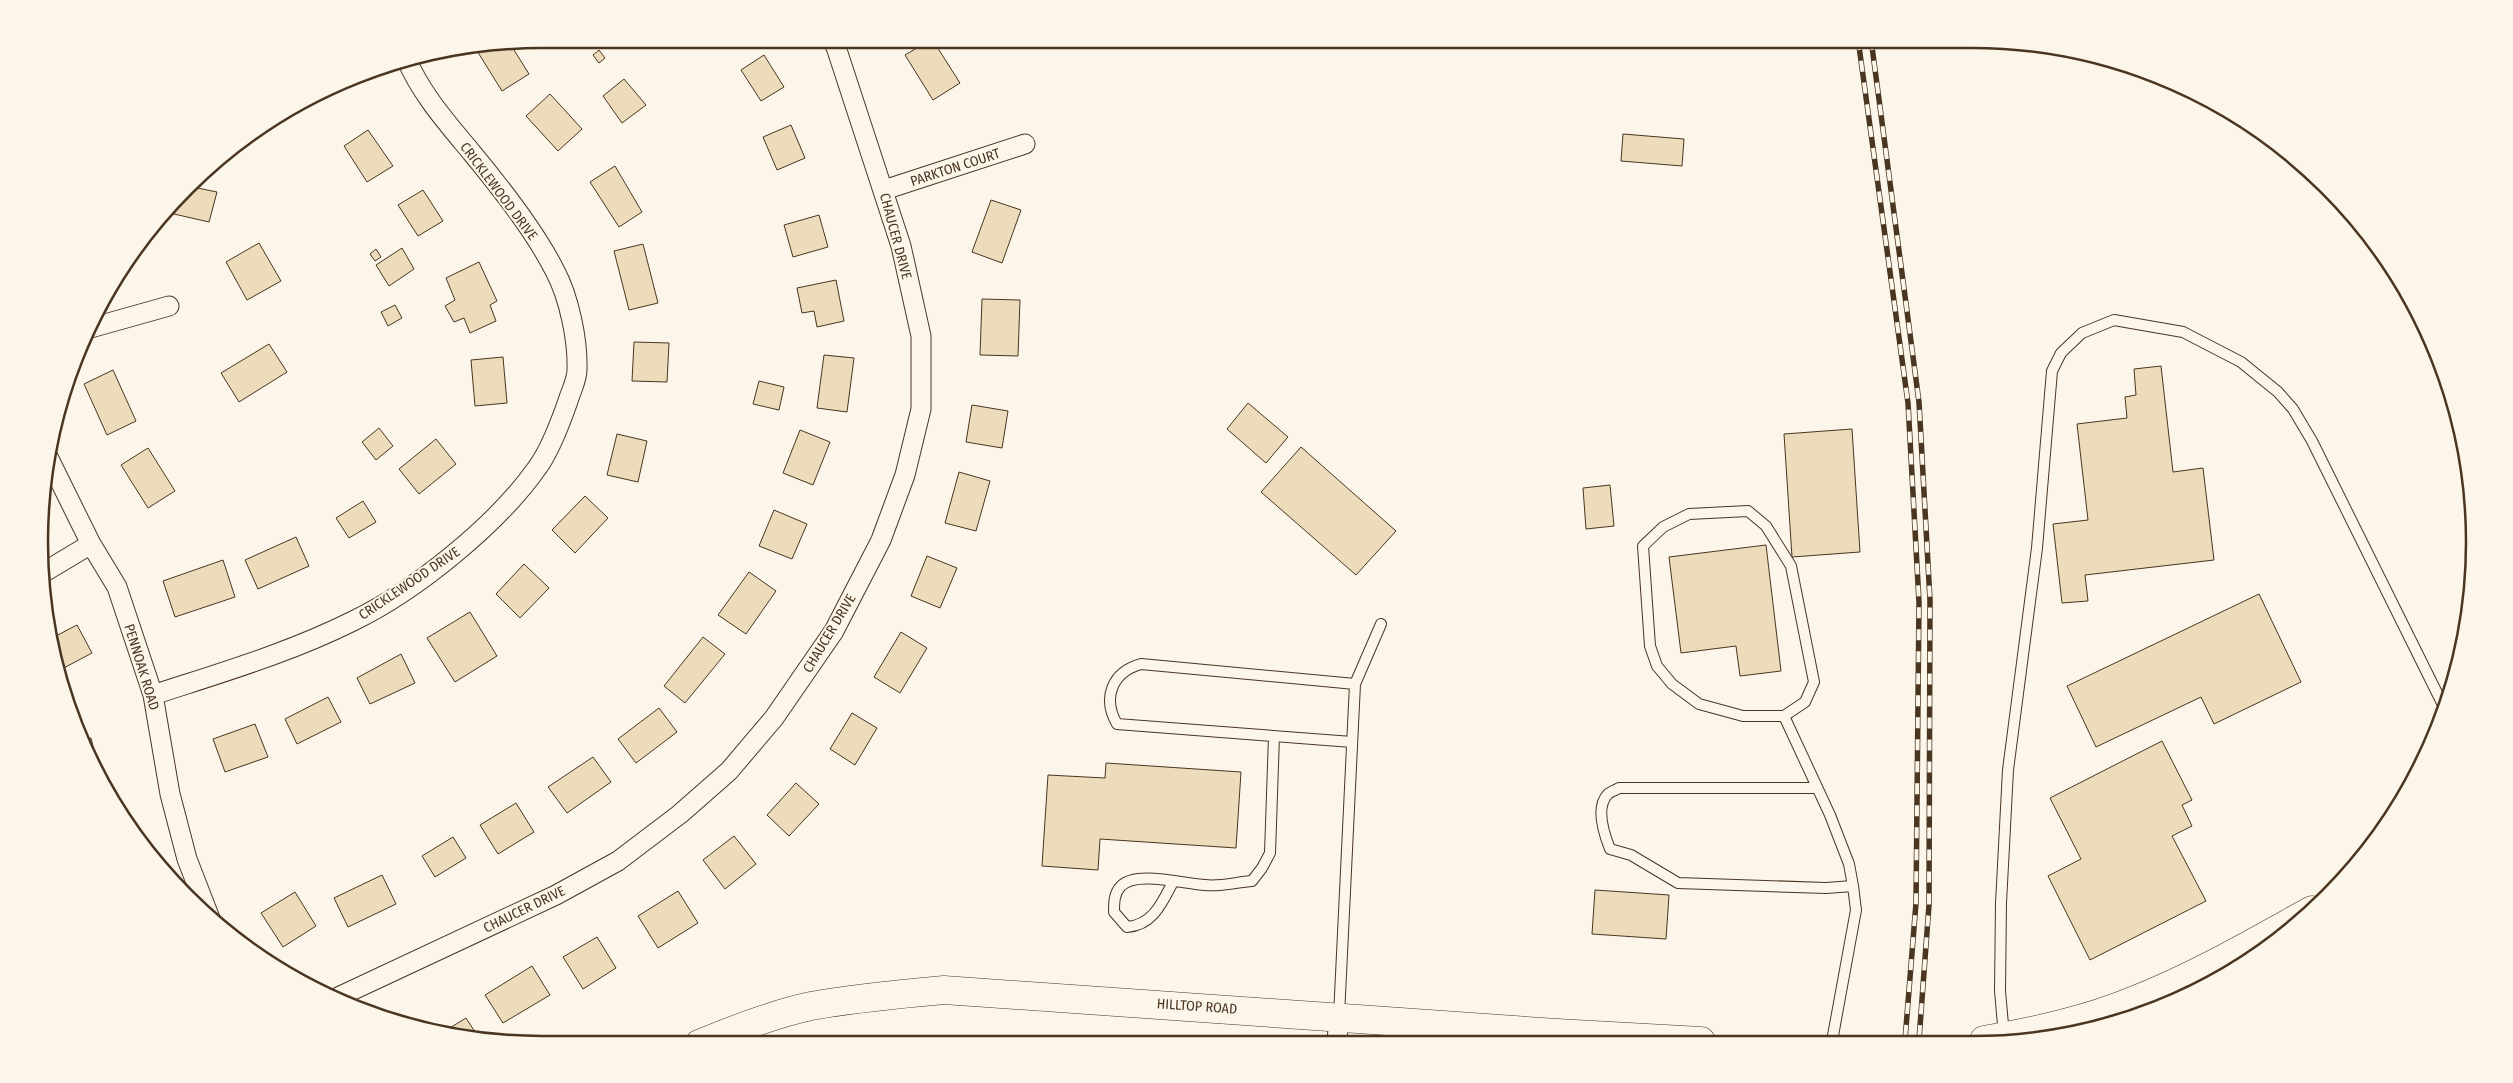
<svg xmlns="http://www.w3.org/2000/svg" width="2513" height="1083" font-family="'Fira Sans Condensed',sans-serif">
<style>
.building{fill:#ecdcbc;stroke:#4a3520}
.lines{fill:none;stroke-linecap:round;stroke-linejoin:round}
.service-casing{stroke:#4a3520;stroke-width:12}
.minor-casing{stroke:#4a3520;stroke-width:21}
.secondary-casing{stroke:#4a3520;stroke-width:29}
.service{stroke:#fbf6e9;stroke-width:10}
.minor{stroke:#fbf6e9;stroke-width:19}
.secondary{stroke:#fbf6e9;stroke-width:28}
.rail-casing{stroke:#4a3520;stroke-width:5.5}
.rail{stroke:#fbf6e9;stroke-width:4;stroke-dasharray:11;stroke-linecap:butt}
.labels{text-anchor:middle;stroke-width:4;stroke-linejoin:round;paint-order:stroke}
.street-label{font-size:14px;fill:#4a3520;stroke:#fbf6e9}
.rim{fill:none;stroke:#4a3520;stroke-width:2.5}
</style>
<rect width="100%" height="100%" fill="#fbf6e9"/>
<path class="building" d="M932,39L960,83L933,100L905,55Z
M509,42L529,74L502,91L474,46Z
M599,50L605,58L599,63L593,55Z
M764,55L784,87L761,101L741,70Z
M350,79L351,80L324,93L323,91Z
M624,79L646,105L622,123L603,96Z
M550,94L582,129L558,151L526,116Z
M791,125L805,158L777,170L763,137Z
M368,130L393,166L367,182L344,146Z
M1623,134L1684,139L1682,166L1621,161Z
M615,166L642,212L619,227L590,182Z
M188,186L217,192L209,222L174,214L179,194Z
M423,190L443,221L418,236L398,205Z
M991,200L1021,210L1002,263L972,252Z
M819,215L828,247L793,257L784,225Z
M259,243L281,281L247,300L226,262Z
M643,244L658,303L629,310L614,251Z
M402,248L414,269L389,286L376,265Z
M376,249L381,257L375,261L370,254Z
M479,262L497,301L490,305L496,321L470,333L464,318L454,322L445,306L455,300L446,278Z
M836,280L844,321L817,327L814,311L802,313L797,288Z
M982,299L1020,300L1018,356L980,355Z
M395,305L402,318L388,326L381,312Z
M634,342L669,343L667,382L632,381Z
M269,344L287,372L239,402L221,373Z
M824,355L854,358L847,412L817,408Z
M503,357L507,403L475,406L471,360Z
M2161,366L2173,472L2203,468L2214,560L2085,575L2088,601L2062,603L2053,524L2088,520L2077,424L2127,418L2125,397L2136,395L2134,369Z
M113,370L136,421L107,435L84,384Z
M759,381L784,387L779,410L753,404Z
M2446,381L2457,412V413L2440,385Z
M1248,403L1288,437L1266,463L1227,429Z
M972,405L1008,411L1002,448L966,442Z
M379,428L393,446L376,460L362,442Z
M1852,429L1860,552L1792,557L1784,434Z
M800,430L830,442L813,485L783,473Z
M617,434L647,441L638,482L607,475Z
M436,439L456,464L419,494L399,469Z
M1301,447L1396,531L1356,575L1261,492Z
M148,448L175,491L148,508L121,465Z
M959,472L990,481L976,531L945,523Z
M1610,485L1614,526L1586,529L1583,488Z
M585,496L608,518L575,553L552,530Z
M363,501L376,522L349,538L336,518Z
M774,510L807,524L792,559L759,546Z
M296,537L309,566L258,589L245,560Z
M1766,545L1781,671L1740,676L1736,646L1681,653L1669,557Z
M927,556L957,568L940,608L911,596Z
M223,560L235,597L175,617L163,581Z
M524,564L549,588L520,618L496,594Z
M749,572L776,591L746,634L718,615Z
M2259,594L2301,682L2214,724L2201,697L2096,747L2067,686Z
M470,612L497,656L455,682L427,638Z
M77,625L92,653L58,671L50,639Z
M901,632L927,648L900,693L874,677Z
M703,637L725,654L685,703L664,686Z
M401,654L415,683L370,704L357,678Z
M328,697L341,722L297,744L285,719Z
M659,708L677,732L636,763L618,739Z
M852,713L877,728L855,765L830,749Z
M255,724L268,757L225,772L213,739Z
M91,738L102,783L82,740Z
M2162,741L2192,800L2182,805L2192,826L2172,836L2206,901L2090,960L2048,876L2081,859L2050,798Z
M593,757L611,782L567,813L548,787Z
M1106,763L1241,772L1236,848L1100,839L1098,870L1042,866L1048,775L1105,778Z
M796,783L819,804L789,836L767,815Z
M516,803L534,832L498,854L480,825Z
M734,836L756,864L725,889L703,860Z
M453,837L466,858L435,877L422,856Z
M382,875L396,904L348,927L334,898Z
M1595,890L1669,895L1666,939L1592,934Z
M678,891L698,923L658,948L638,916Z
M295,892L316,926L283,947L261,913Z
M597,937L616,968L583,989L563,957Z
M532,966L550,995L503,1023L485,995Z
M466,1018L479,1038L440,1034Z"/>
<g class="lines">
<defs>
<path id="service" d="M1748,511L1766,526L1791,566L1814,682L1805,702L1784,716H1743L1699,704L1672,684L1657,666L1650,646L1643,546L1663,527L1689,514Z
M1784,716L1830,815L1849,864L1853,886L1856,910L1832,1041
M1352,742L1117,724C1102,698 1112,672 1141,664L1355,684
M1815,788H1619C1616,790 1610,792 1608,794C1595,807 1604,834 1610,849L1631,855L1678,883L1826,888L1853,886
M1173,882C1162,903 1153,925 1127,927L1114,912C1114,903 1114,893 1121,886C1136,870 1184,884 1205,885C1220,887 1237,882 1252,881L1262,868L1270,853L1274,736
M1339,1016L1355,684L1381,624
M2004,1036L2000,991L2001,903L2008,770L2037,548L2052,371L2061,353L2082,333L2114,320L2183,332L2241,362L2278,392L2293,409L2312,441L2445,709"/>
<path id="minor" d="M884,190L1025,144
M87,329L169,306
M47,455L91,544L117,587L153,695L170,794L187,859L211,921
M41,574L91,544
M153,695C220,673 289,653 353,621C415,591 497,525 537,468C550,451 561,421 568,401C571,391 577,380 577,370C578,340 569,297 555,271C535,231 501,188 472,153C448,124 421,94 406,58
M336,998L556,895L618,861L680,814L729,771L774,718L834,631L881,540L905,475L921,409V336L901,246L836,47L831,39
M1337,1042L1339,1016"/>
<path id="secondary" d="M1984,1040C2035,1031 2087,1020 2135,1000C2196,976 2254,942 2312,910
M699,1044C735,1029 773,1014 811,1006C855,998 900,994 944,990L1557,1033L1701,1041"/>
</defs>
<use href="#service" class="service-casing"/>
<use href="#minor" class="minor-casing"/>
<use href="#secondary" class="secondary-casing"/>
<use href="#service" class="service"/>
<use href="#minor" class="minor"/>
<use href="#secondary" class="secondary"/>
<defs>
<path id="rail" d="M1858,39L1908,403L1919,602L1916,903L1905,1040
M1871,39L1919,402L1930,600L1929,905L1919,1040"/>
</defs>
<use href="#rail" class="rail-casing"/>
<use href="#rail" class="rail"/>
</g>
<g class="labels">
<g class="street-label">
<text transform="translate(955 167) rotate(-18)" y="5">PARKTON COURT</text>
<text transform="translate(499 191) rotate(53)" y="5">CRICKLEWOOD DRIVE</text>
<text transform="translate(896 236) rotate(75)" y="5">CHAUCER DRIVE</text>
<text transform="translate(409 583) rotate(-34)" y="5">CRICKLEWOOD DRIVE</text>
<text transform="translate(829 633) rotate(-59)" y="5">CHAUCER DRIVE</text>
<text transform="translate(142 667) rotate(73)" y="5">PENNOAK ROAD</text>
<text transform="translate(524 909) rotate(-26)" y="5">CHAUCER DRIVE</text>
<text transform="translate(1197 1006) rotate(4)" y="5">HILLTOP ROAD</text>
</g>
</g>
<path d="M0 0H2513V1083H0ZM542 48H1972A494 494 0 0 1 2466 542V542A494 494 0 0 1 1972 1036H542A494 494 0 0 1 48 542V542A494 494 0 0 1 542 48Z" fill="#fbf6e9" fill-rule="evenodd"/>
<path class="rim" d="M542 48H1972A494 494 0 0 1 2466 542V542A494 494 0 0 1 1972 1036H542A494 494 0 0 1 48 542V542A494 494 0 0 1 542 48Z"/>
</svg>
